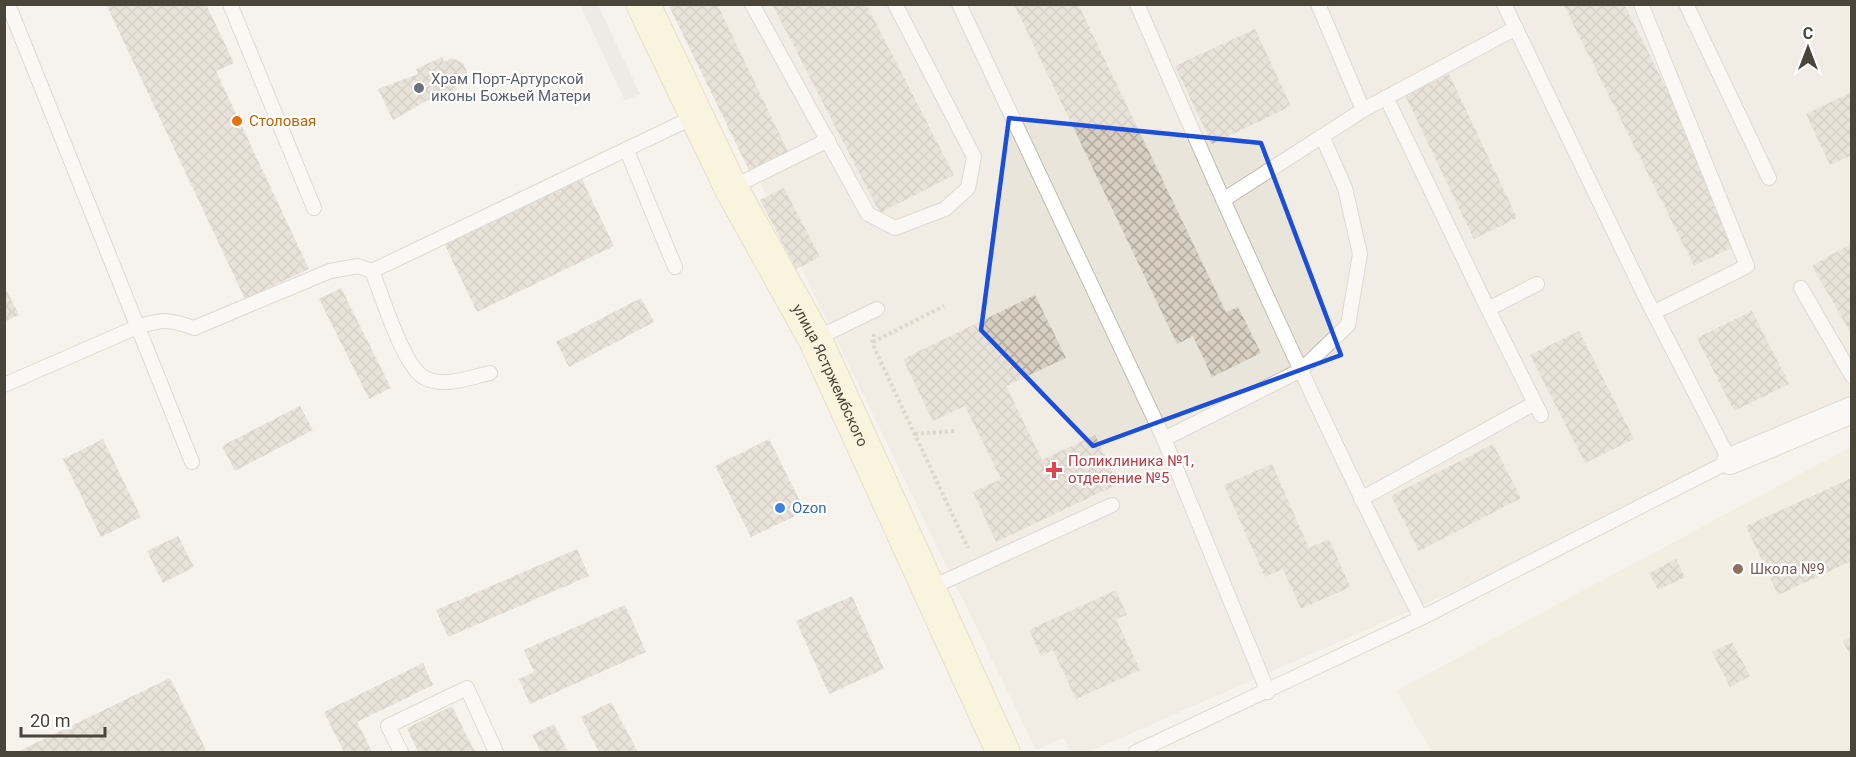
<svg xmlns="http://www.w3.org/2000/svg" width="1856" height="757" font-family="Roboto,sans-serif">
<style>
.residential{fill:#eae5da}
.education{fill:#efe8d6}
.parking{fill:#e5e3e0}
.building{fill:url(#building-cross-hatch)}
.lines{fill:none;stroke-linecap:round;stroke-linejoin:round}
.lane-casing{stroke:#c2bbae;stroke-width:16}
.street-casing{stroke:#c2bbae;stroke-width:28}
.secondary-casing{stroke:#d6c79b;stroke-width:35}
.path{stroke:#c4b79f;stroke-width:4;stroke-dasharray:3 3;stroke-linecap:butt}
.lane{stroke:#fff;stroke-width:14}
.street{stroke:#fff;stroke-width:26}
.secondary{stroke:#fff3cd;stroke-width:33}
.marked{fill:none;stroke:#1d4ed8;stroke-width:4.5;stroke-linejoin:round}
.worship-dot{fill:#6b7280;stroke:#fff;stroke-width:2}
.food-dot{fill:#e8710a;stroke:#fff;stroke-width:2}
.health-dot{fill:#e0444e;stroke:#fff;stroke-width:2}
.shop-dot{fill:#3f7fe0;stroke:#fff;stroke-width:2}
.education-dot{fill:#8d6e63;stroke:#fff;stroke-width:2}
.labels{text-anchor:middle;stroke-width:4.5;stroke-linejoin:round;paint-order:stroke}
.worship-label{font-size:15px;fill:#5b616d;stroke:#fff;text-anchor:start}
.food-label{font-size:15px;fill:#c56008;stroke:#fff;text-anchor:start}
.street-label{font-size:15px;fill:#4b4439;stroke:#fff}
.health-label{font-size:15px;fill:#be3a42;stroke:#fff;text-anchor:start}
.shop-label{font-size:15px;fill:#366cbe;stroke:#fff;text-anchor:start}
.education-label{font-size:15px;fill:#785e54;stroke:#fff;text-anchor:start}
</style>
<defs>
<pattern id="building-cross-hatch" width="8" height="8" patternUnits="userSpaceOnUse" patternTransform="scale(1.5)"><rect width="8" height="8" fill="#d8cfc1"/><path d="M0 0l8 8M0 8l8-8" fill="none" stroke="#b1aa9e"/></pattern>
</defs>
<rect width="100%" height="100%" fill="#f6f3ec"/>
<path class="residential" d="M674,5H1851V416L1089,752H1070L1063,738L1036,750Z"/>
<path class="education" d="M1851,447V752H1432L1396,691Z"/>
<path class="parking" d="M580,5H598L640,94L625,101Z"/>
<path class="building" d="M106,4H206L234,63L216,71L309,269L245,299Z
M668,4H717L788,152L750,172Z
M772,4H866L954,175L880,213Z
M1014,4H1078L1226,312L1238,307L1261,353L1212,377L1193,336L1177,344Z
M1563,4H1624L1743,242L1694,266Z
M1255,29L1291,106L1212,144L1175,66Z
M442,57L444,62L451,58L463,63L467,72L464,83L456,87L457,90L432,102L430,99L393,120L378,89L418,74L416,69Z
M1449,74L1517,218L1474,239L1405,95Z
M1852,92V155L1830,165L1806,114Z
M580,175L614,246L477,312L443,241Z
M784,188L820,257L796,269L760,200Z
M1852,243V335L1812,266Z
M4,285L19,315L4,322Z
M341,288L391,388L369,399L319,299Z
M1035,295L1066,358L1006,386L1042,460L1095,435L1118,484L996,542L973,492L1001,479L965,406L933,421L903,359Z
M641,298L654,322L569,367L556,342Z
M1752,311L1789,384L1734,411L1697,338Z
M1579,331L1634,439L1585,463L1530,355Z
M300,406L313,430L235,471L222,446Z
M103,439L141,517L101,537L63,459Z
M769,439L805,511L751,537L715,466Z
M1493,444L1521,498L1419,551L1391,496Z
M1272,464L1309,548L1329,539L1350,587L1301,609L1283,569L1265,577L1224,485Z
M1852,478V561L1778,595L1746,526Z
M178,536L194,567L163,583L147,551Z
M577,549L589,576L448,637L436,610Z
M1676,559L1685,577L1658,590L1649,573Z
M1116,590L1127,615L1116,619L1140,670L1076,699L1053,650L1041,656L1029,630Z
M852,596L884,669L829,694L796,621Z
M625,605L646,652L530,704L519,679L534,672L524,650Z
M1852,637V660L1843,641Z
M1732,642L1750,676L1730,687L1712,652Z
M423,663L433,685L357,722L372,752H344L324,712Z
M170,678L207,752H17Z
M611,702L638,752H599L581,717Z
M452,706L475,752H418L407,728Z
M554,724L568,752H541L532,735Z"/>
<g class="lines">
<defs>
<path id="lane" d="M8,4L192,462
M230,4L314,208
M752,4L868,214L895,228L945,209L968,188L974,157L895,4
M959,4L1164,439
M1137,4C1227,211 1319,417 1421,618
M1318,4L1363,110
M1641,4L1747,266L1655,312
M1686,4L1769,178
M1386,97L1488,309L1537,284
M627,151L675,267
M731,188L828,140
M1223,200L1363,110L1516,28
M1801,288L1852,376
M1488,309L1541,415
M815,339L877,309
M490,373C471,377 444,388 425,378C403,367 382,295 372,271L698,115
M4,385L137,327C163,319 169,319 194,328L330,271L358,266L372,271
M1361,499L1535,403
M928,589L1112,505
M1268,692L1164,439L1301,370L1348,325L1360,254L1345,188L1322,136
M401,752L388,726L467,688L496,752
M1136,752L1421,618L1730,461L1644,294L1504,4"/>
<path id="street" d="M1730,461L1852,410"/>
<g id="secondary">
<path id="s1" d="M643,4L731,188L815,339L1003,752"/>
</g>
</defs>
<use href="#lane" class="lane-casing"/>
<use href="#street" class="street-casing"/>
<use href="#secondary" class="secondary-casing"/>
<path class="path" d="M874,334L872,343L968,548
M873,342L944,306
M915,434L955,431"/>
<use href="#lane" class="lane"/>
<use href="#street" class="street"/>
<use href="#secondary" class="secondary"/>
</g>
<path d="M0 0H1856V757H0ZM1009,118L1261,143L1341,355L1093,446L981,330Z" fill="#f6f3ec" fill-opacity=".55" fill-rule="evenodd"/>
<path class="marked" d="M1009,118L1261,143L1341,355L1093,446L981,330Z"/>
<circle class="worship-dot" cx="419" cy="88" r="6"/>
<circle class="food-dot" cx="237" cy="121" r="6"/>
<path class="health-dot" d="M1051 461h6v6h6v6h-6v6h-6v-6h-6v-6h6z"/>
<circle class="shop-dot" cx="780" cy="508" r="6"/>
<circle class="education-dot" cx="1738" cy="569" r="6"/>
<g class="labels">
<g class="worship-label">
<text x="431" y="84">Храм Порт-Артурской<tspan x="431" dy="17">иконы Божьей Матери</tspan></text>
</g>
<g class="food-label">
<text x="249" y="126">Столовая</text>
</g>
<g class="street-label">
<text dy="5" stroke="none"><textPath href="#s1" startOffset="416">улица Ястржембского</textPath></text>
</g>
<g class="health-label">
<text x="1068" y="466">Поликлиника №1,<tspan x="1068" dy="17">отделение №5</tspan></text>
</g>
<g class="shop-label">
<text x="792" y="513">Ozon</text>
</g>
<g class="education-label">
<text x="1750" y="574">Школа №9</text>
</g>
</g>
<rect width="1856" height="757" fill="none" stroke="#4b4439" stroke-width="12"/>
<g transform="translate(1808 48)" stroke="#ffffff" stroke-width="4.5" paint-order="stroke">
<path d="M0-4.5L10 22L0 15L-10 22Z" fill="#4b4439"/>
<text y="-9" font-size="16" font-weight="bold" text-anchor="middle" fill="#4b4439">С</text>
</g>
<path d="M21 727v9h84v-9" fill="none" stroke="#4b4439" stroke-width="3"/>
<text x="30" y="727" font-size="18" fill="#4b4439" stroke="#ffffff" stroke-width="4.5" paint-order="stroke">20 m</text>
</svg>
